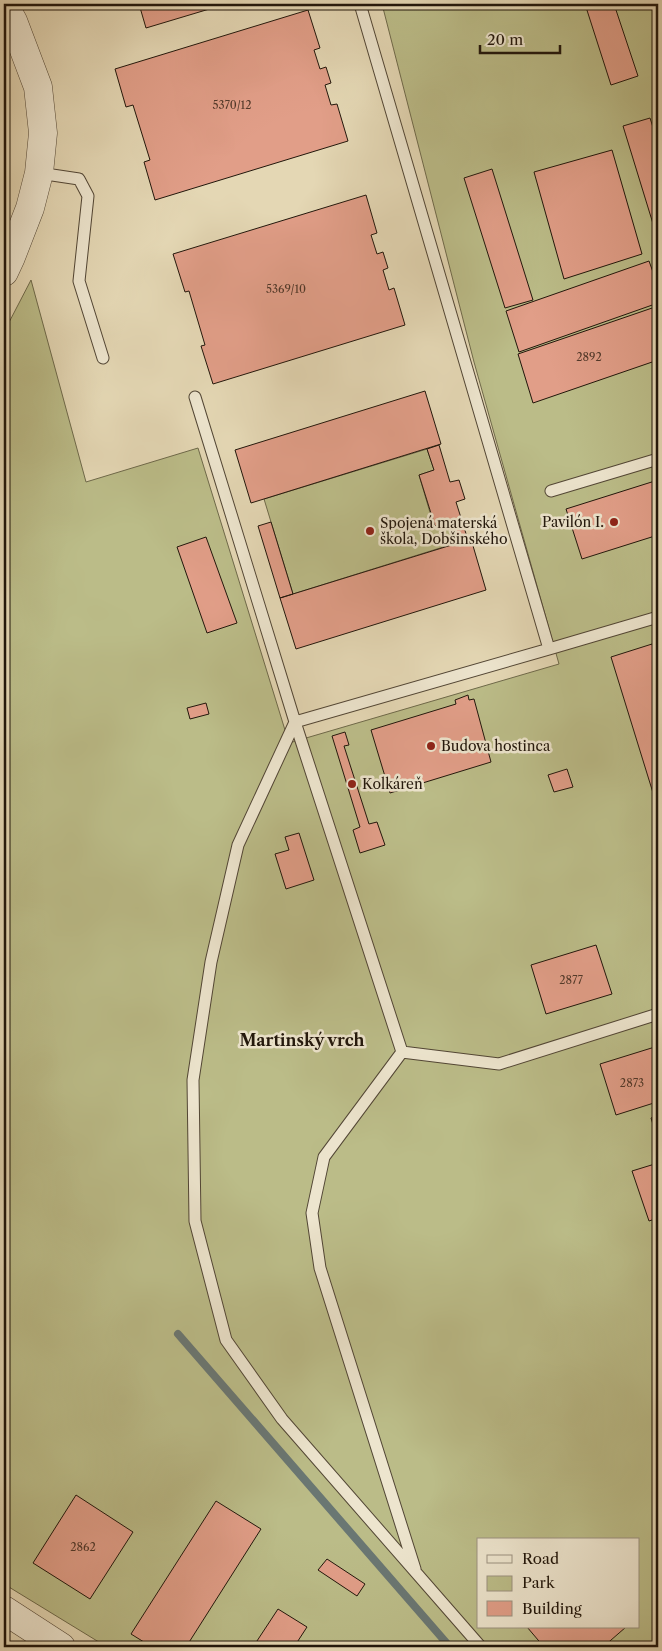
<svg xmlns="http://www.w3.org/2000/svg" width="662" height="1651" font-family="'Libre Caslon Text',serif">
<style>
.green{fill:#bbbc88;stroke:#6e694a;fill-rule:evenodd}
.lines{fill:none;stroke-linecap:round;stroke-linejoin:round}
.stream{stroke:#6a7773;stroke-width:8}
.building{fill:#e19e88;stroke:#21160b}
.service-casing{stroke:#524635;stroke-width:13}
.tertiary-casing{stroke:#524635;stroke-width:29}
.service{stroke:#ede5ce;stroke-width:11}
.tertiary{stroke:#ede5ce;stroke-width:28}
.poi-dot{fill:#8f2418;stroke:#ede5ce;stroke-width:2}
.labels{text-anchor:middle;stroke-width:5;stroke-linejoin:round;paint-order:stroke}
.number-label{font-size:11px;fill:#51382a}
.poi-label{font-size:14px;fill:#21160b;stroke:#ede5ce;text-anchor:start}
.quarter-label{font-size:16px;font-weight:bold;fill:#21160b;stroke:#ede5ce}
</style>
<rect width="100%" height="100%" fill="#e4d7b4"/>
<filter id="stains"><feTurbulence type="fractalNoise" baseFrequency=".004" numOctaves="4"/><feColorMatrix values="0 0 0 0 .2 0 0 0 0 .09 0 0 0 0 .02 0 0 0 .5 -.17"/></filter>
<radialGradient id="worn" r=".72"><stop offset=".6" stop-color="#630" stop-opacity="0"/><stop offset="1" stop-color="#630" stop-opacity=".3"/></radialGradient>
<path class="green" d="M382,4H658V1647H107L4,1584V332L31,280L86,482L198,448L289,743L559,664L474,362ZM478,1540H638V1627H478Z
M427,449L434,470L419,475L434,526L450,522L456,543L293,594L264,499Z"/>
<g class="lines">
<path class="stream" d="M178,1334L450,1647"/>
</g>
<path class="building" d="M139,4H226L146,28Z
M585,4H614L638,76L611,85Z
M308,10L320,48L314,50L320,69L326,67L331,83L325,85L331,105L337,104L348,141L155,200L144,162L150,160L133,105L126,107L115,69Z
M650,118L658,143V240L623,126Z
M612,150L642,254L564,279L534,172Z
M492,169L533,300L505,308L464,178Z
M366,195L377,233L371,235L377,254L383,252L388,268L383,270L389,290L394,288L405,325L213,384L201,346L205,345L189,291L185,292L173,254Z
M649,261L658,286V303L519,352L506,311Z
M658,306V360L533,403L518,354Z
M425,391L441,444L251,503L235,450Z
M439,445L450,482L459,480L465,499L456,502L468,540L456,543L450,522L435,526L419,475L434,470L427,449Z
M658,480V535L582,559L566,509Z
M271,522L293,594L280,598L258,526Z
M206,537L237,623L207,633L177,547Z
M471,539L486,590L296,649L280,598Z
M652,644L658,665V809L611,657Z
M468,695L469,700L474,699L491,762L390,793L371,730L456,704L455,700Z
M206,703L209,714L190,719L187,708Z
M345,732L349,745L344,746L369,824L377,822L385,845L360,853L353,830L360,827L332,736Z
M567,769L573,787L554,792L548,775Z
M299,833L314,880L286,889L275,854L289,850L285,837Z
M596,945L612,994L546,1014L531,965Z
M658,1046V1106L657,1102L616,1115L600,1064Z
M658,1115V1141L651,1118Z
M658,1163V1218L649,1221L632,1171Z
M76,1495L133,1532L90,1599L33,1563Z
M216,1501L261,1529L186,1647H152L131,1634Z
M327,1559L365,1584L357,1596L318,1570Z
M278,1609L307,1627L294,1647H253Z
M527,1627H626L603,1647H544Z"/>
<g class="lines">
<defs>
<path id="service" d="M360,4L549,649L295,722L238,845L211,962L193,1080L195,1221L226,1340L282,1419L481,1647
M39,173L79,179L88,196L79,281L103,358
M195,397L295,722L402,1052L324,1157L312,1213L320,1268L415,1569
M551,491L658,459
M549,649L658,617
M402,1052L499,1064L658,1014"/>
<path id="tertiary" d="M4,5L13,21L38,87L43,133L39,173L30,208L11,257L4,272
M4,1610L61,1647"/>
</defs>
<use href="#service" class="service-casing"/>
<use href="#tertiary" class="tertiary-casing"/>
<use href="#service" class="service"/>
<use href="#tertiary" class="tertiary"/>
</g>
<g class="poi-dot">
<circle cx="614" cy="522" r="5"/>
<circle cx="370" cy="531" r="5"/>
<circle cx="431" cy="746" r="5"/>
<circle cx="352" cy="784" r="5"/>
</g>
<g class="labels">
<g class="number-label">
<text x="232" y="109">5370/12</text>
<text x="286" y="293">5369/10</text>
<text x="589" y="361">2892</text>
<text x="571" y="984">2877</text>
<text x="632" y="1087">2873</text>
<text x="83" y="1551">2862</text>
</g>
<g class="poi-label">
<text x="604" y="527" text-anchor="end">Pavilón I.</text>
<text x="380" y="528">Spojená materská<tspan x="380" dy="16">škola, Dobšinského</tspan></text>
<text x="441" y="751">Budova hostinca</text>
<text x="362" y="789">Kolkáreň</text>
</g>
<g class="quarter-label">
<text x="302" y="1046">Martinský vrch</text>
</g>
</g>
<rect width="662" height="1651" fill="none" stroke="#e4d7b4" stroke-width="20"/>
<rect x="5" y="5" width="652" height="1641" fill="none" stroke="#21160b" stroke-width="2.5"/>
<rect x="10" y="10" width="642" height="1631" fill="none" stroke="#21160b"/>
<rect x="477" y="1538" width="162" height="90" fill="#ede5ce" stroke="#9b9280"/>
<rect x="487" y="1555" width="25" height="8" fill="#ede5ce" stroke="#9b9280"/>
<text x="522" y="1564" font-size="15" fill="#21160b">Road</text>
<rect x="487" y="1576" width="25" height="15" fill="#bbbc88" stroke="#9b9280"/>
<text x="522" y="1588" font-size="15" fill="#21160b">Park</text>
<rect x="487" y="1601" width="25" height="15" fill="#e19e88" stroke="#9b9280"/>
<text x="522" y="1614" font-size="15" fill="#21160b">Building</text>
<path d="M480 45v8h80v-8" fill="none" stroke="#21160b" stroke-width="2.5"/>
<text x="487" y="45" font-size="15" fill="#21160b" stroke="#ede5ce" stroke-width="4" paint-order="stroke">20 m</text>
<rect width="100%" height="100%" filter="url(#stains)"/>
<rect width="100%" height="100%" fill="url(#worn)"/>
</svg>
